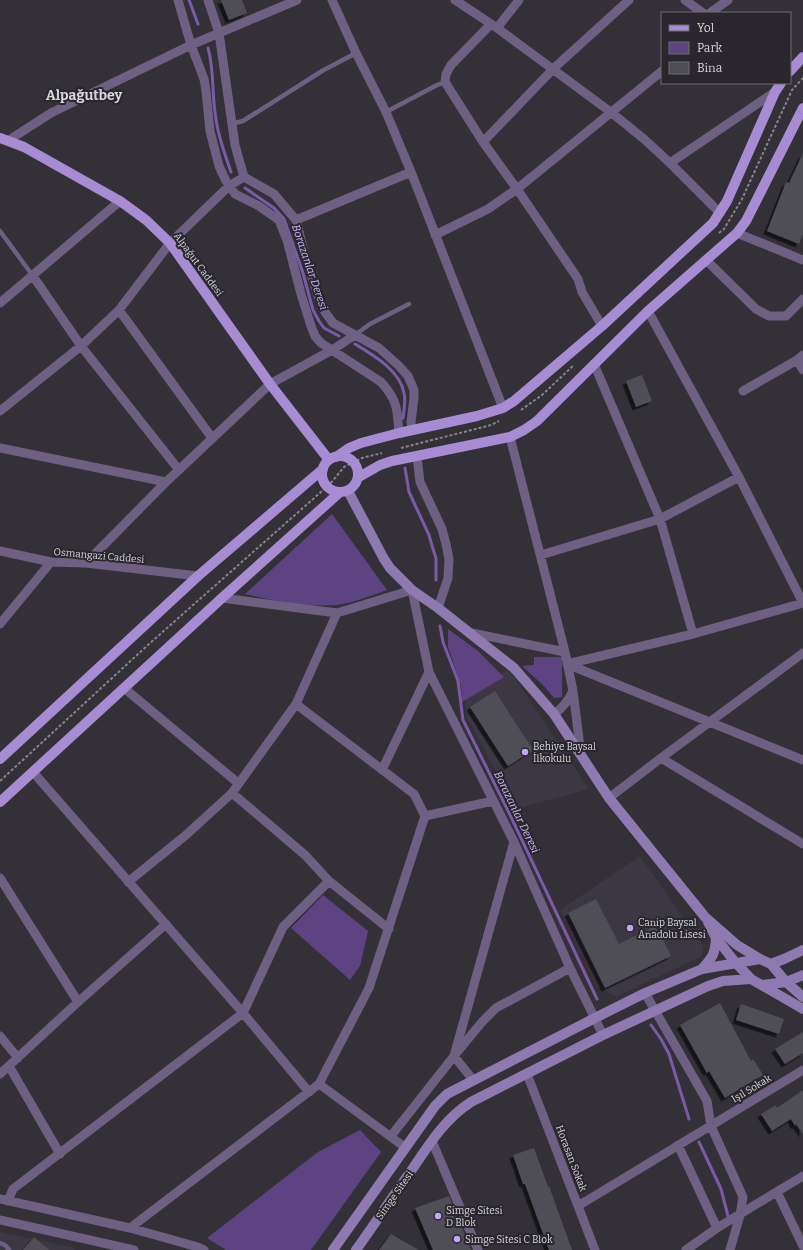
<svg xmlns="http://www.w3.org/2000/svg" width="803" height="1250" font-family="Bitter,serif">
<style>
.built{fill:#3b3743}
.green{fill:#5d4382}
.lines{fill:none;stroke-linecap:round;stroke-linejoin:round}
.stream{stroke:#7a5aa9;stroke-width:3}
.building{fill:#4f4d54;filter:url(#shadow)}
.path{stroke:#86858a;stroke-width:2;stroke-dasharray:3 2;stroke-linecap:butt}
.service{stroke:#6d6083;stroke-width:4.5}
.minor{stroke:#6d6083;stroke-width:9}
.secondary{stroke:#8e79b1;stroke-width:10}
.primary{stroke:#a78cd4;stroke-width:10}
.poi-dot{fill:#c3a7f2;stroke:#29272d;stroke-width:1.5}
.labels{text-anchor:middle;stroke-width:4;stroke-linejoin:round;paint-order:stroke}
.street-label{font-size:10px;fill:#d8d7db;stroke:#29272d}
.poi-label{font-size:10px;fill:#d8d7db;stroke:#29272d;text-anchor:start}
.water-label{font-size:11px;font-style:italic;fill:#d3bcfd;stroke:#29272d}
.district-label{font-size:14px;font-weight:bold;fill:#d8d7db;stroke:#29272d}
</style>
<defs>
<filter id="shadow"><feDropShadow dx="-3.5" dy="3.5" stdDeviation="0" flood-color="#0009"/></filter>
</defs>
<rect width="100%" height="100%" fill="#333137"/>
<path class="built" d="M507,670L515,678L589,789L516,809L466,716L465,696Z
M640,856L703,946V952L700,957L616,997L597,986L560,910Z
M0,1232L75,1248L74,1250H0Z"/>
<path class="green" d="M332,514L387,590C371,596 353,603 336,605C305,607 275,601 245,594Z
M448,629L478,651L504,677L462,702L461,686L448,647Z
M534,657H562V697L554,698L543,685L522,666L534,665Z
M323,895L368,931L360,966L350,980L291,928Z
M360,1130L381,1152L311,1250H226L207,1238L318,1152Z"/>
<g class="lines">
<path class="stream" d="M189,0L198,24
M208,48C214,69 212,91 215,112C217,132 224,152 231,172
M245,188L274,208L284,219L303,273L313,310L319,321L324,328L339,336
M355,344C373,355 400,370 404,393C406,401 404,410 403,418
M405,468L409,492L429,535L433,549L436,558V580
M440,626L443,642L458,681L463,720L512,819L597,999
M651,1025L661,1039L669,1054L689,1119
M699,1142L721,1189L728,1216"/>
</g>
<path class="building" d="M221,0H242L247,13L229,20Z
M803,153V234L799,244L767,231L786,182L789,183Z
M642,375L652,401L636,407L626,381Z
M495,691L533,750L508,766L470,707Z
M596,899L619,944L653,927L659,931L671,956L605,988L568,913Z
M720,1003L751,1061L753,1059L763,1075L725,1098L709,1071L707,1073L680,1025Z
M741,1004L784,1019L779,1034L736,1020Z
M803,1032V1053L785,1064L775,1049Z
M803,1090V1134L796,1124L795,1126L791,1119L772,1131L761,1114L776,1105L777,1108Z
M534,1148L548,1187L549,1186L572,1250H549L525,1184H523L513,1155Z
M449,1196L464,1233L471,1250H433L415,1208Z
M391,1234L419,1250H379Z
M34,1237L49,1250H23Z"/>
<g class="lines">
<path class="path" d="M719,233L724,229L742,199L792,90L803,78
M521,410L542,395L574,365
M401,448L491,425L499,421
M0,781L149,644L330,484L344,467L362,458L382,453"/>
<path class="service" d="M386,112L437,85L445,82
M231,124L243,121L322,71L356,53
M0,231L33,276
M355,335L370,324L409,304
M0,1243L5,1245L9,1250"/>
<path class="minor" d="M178,0L191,45L204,79L206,91L210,131L219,166L226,181L235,194L259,206L279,220L287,240L301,294L311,326L315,336L321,343L381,382C398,401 397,409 399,433
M208,0L219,33L235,145L244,177L274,194L296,220L304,252L318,296L325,312L333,323L379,348L398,365L408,376L414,390V398L411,422L412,430
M332,0L356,53L386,112L411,172L503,408
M455,0L497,28L612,113L644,139L670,163L720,213
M685,0L703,13
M710,13L728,0
M497,28L519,0
M9,140L51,113L191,45L297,0
M483,142L445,82L446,74L451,65L491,24
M670,163L775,92
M296,220L411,172
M737,233L803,260
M435,235L488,209L517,189L662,71
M706,260L756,309L769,316H786L803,299
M33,276L81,346L179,470
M0,303L120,201
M119,310L212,438
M648,311L739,477L803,603
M602,326L582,292L578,279L517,189L483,142L553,69L629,0
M797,360L803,370
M594,364L660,519L693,634
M743,391L797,360L803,355
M0,411L81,346L119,310L170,243L229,186L244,177
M510,437L565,652L573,691L581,755
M0,448L166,482
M417,457L420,482L442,529L446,544L449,559L448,578L438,608
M0,551L51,562L86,563L198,576
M541,555L660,519L739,477
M86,563L166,482L270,384L332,350L355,335
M222,598L337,613L412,590L429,672L514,842L570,968L603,1035
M0,624L51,562
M472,633L565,652
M803,653L661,758L803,844
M567,664L803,760
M567,664L693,634L803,603
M124,688L238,783
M554,714C563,708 568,701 573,691
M382,770L429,672
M33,772L243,1013L309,1092
M232,793L305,855L329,881L389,929
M609,798L661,758
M425,816L493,801
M0,878L78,1002
M128,882L186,835L232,793L296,704L337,613
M645,993L707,1101L711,1126L743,1197L740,1215L730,1250
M0,1036L18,1058
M9,1066L60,1154
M0,1074L78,1002L166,924
M527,1074L595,1250
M473,1080L454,1056L482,1022L496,1008L570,968
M319,1084L406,1148
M391,1136L454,1056L514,842
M432,1141L478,1250
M678,1145L717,1228
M777,1192L803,1246
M0,1199L130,1228L198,1247L204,1250
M8,1201L13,1189L243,1013L283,927L329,881
M578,1206L803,1070
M0,1220L134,1250
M130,1228L319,1084L369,988L425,816L414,794L296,704
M686,1250L717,1228L803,1176"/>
<path class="secondary" d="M348,491L384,559L390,568L412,590L438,608L514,668L554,714L609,798L705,917L737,945L760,959L771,964L786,982L803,997
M708,922L716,938L735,962L751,979L803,1009
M771,964L784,959L803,950
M702,969C713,957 715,954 716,938
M762,985L786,982L803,975
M333,1250L435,1106L447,1094L595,1018L645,993L702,969L760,959
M356,1250C374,1225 391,1199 409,1174C427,1148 443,1120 471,1102L603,1035L708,986L723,981L751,979"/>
<path class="primary" d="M790,71L803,57
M0,138L24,147L120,201L146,220L170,243L270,384L329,460
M322 474a18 18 0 1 1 36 0a18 18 0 1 1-36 0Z
M336,457L349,448L361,443L399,433L477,416L503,408L514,401L602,326L713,223L727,201L775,92L781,83
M359,477L380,465L392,461L510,437L524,430L537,421L648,311L737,233L746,221L803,108
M0,759L198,576L323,469
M0,802L222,598L339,493"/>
</g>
<g class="poi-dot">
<circle cx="525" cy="752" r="4"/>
<circle cx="630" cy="928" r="4"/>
<circle cx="438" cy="1216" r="4"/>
<circle cx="457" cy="1239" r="4"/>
</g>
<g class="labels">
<g class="street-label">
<text transform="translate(199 264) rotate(54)" y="4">Alpağut Caddesi</text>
<text transform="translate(99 555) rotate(5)" y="4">Osmangazi Caddesi</text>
<text transform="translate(751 1088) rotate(-31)" y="4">Işıl Sokak</text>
<text transform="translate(572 1158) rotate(69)" y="4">Horasan Sokak</text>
<text transform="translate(394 1195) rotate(-55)" y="4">Simge Sitesi</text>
</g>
<g class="poi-label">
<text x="533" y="750">Behiye Baysal<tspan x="533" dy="12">İlkokulu</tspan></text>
<text x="638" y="926">Canip Baysal<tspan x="638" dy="12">Anadolu Lisesi</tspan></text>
<text x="446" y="1214">Simge Sitesi<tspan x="446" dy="12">D Blok</tspan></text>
<text x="465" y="1243">Simge Sitesi C Blok</text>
</g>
<g class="water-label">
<text transform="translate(310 267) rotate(71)" y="4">Borazanlar Deresi</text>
<text transform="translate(517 812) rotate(64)" y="4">Borazanlar Deresi</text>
</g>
<g class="district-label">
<text x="84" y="100">Alpağutbey</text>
</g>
</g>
<rect x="661" y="12" width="130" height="72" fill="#29272d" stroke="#6f6d73"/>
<rect x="669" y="25" width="20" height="6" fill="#a78cd4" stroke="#6f6d73"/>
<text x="697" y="32" font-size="12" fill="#d8d7db">Yol</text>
<rect x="669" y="42" width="20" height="12" fill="#5d4382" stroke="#6f6d73"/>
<text x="697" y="52" font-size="12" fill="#d8d7db">Park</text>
<rect x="669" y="62" width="20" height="12" fill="#4f4d54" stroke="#6f6d73"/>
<text x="697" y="72" font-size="12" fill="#d8d7db">Bina</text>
</svg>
